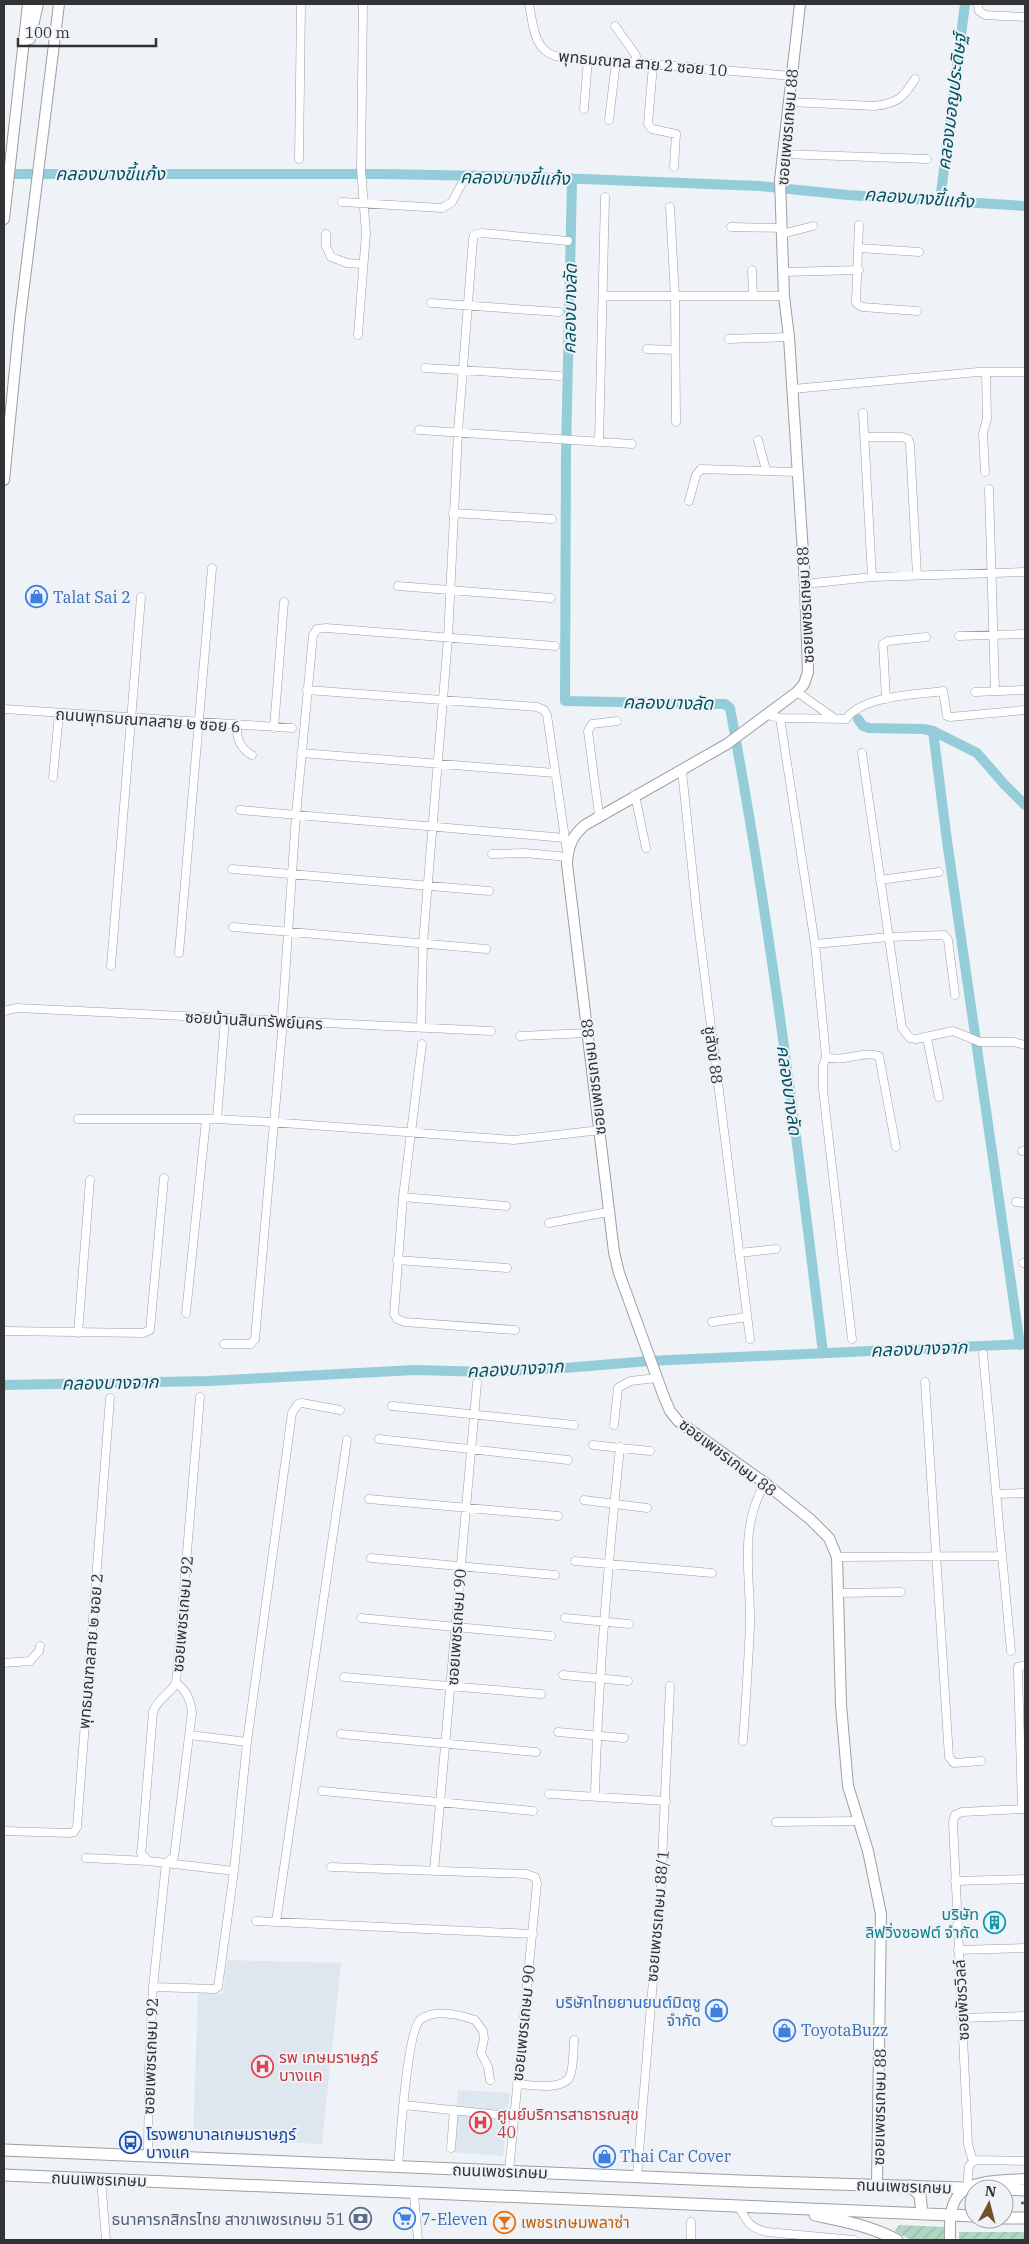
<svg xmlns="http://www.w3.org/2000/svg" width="1029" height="2244" font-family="'IBM Plex Serif','Noto Sans Thai',serif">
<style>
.built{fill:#dee6f0}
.garden{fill:url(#garden-furrows)}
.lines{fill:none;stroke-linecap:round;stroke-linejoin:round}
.canal{stroke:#95ccd9;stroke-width:10}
.street-casing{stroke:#9c9fa3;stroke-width:9}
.secondary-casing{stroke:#9c9fa3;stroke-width:12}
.primary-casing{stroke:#9c9fa3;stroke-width:13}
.street{stroke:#fff;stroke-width:8}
.secondary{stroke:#fff;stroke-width:10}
.primary{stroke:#fff;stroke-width:11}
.rail{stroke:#626366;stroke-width:2.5;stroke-dasharray:8 4;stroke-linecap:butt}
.labels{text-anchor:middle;stroke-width:4;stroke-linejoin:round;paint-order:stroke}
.street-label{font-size:16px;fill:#323335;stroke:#eff2f6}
.shop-label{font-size:16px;fill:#366cbe;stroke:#eff2f6;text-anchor:start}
.culture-label{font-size:16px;fill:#0d838f;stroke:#eff2f6;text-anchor:end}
.health-label{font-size:16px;fill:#be3a42;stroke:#eff2f6;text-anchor:start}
.transit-label{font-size:16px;fill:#164399;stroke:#eff2f6;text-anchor:start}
.service-label{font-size:16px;fill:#4e5e75;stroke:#eff2f6;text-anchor:end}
.food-label{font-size:16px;fill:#c56008;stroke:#eff2f6;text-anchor:start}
.water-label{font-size:18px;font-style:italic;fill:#005361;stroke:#eff2f6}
</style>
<defs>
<pattern id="garden-furrows" width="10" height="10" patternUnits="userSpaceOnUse" patternTransform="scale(1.25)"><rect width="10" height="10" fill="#b0d5c2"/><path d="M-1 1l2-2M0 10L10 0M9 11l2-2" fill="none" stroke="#98b7a7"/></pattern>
</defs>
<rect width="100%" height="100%" fill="#eff2f6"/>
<path class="built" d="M227,1960L341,1963L322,2144L193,2139L198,1993L223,1994Z
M458,2090L510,2093L503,2156L453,2152Z"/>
<path class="garden" d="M899,2225L945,2227V2240H911L895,2231Z
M959,2232H1025V2240H959Z"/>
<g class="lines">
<path class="canal" d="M4,174H384L533,177L759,186L848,195L1025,206
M572,179L566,453L565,701L720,704H725L730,708C770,922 797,1138 823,1353
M940,201L965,4
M858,719L863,726L869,728L923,729L933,731L947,841L1020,1345
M933,731L977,753L1004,784L1025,805
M4,1385L208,1381L415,1370L488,1372L565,1368L649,1361L1025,1344"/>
<defs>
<path id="street" d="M529,4C533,23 533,49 555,56L792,76
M978,4L979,11L985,15L1025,17
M615,26L635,54L639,64
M653,65L648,124L652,129L676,134L674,167
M790,102L875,106C898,103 903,98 915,79
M584,109L588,59
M609,120L616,61
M782,154L927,159
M299,159L301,4
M342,202L442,208L452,202L461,185
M670,207L675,297L676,422
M859,225L856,303L862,307L917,311
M731,227L782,228
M326,234V246L331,257L347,263L363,264
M782,234L813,226
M859,248L919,252
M752,270L753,296
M784,272L859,270
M604,296H784
M431,303L559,312
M358,335L366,233L361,169L363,4
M729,339L789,337
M647,349L675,350
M425,368L559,376
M793,389L978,372H1025
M863,413L872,577
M419,430L632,444
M865,437H902L908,439L910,444L917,575
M758,440L766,470
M599,442L605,197
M985,472L983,433L987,419L986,372
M989,489L995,691
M689,501L696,475L701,469L797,472
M453,513L552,519
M805,584L872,577L1025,572
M398,586L551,598
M959,636L1025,634
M307,690L537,707L544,710L547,715L567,852
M797,692L834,718
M975,692L1025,690
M886,699L883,644L888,641L926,637
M4,709L292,728
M768,715L780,718L815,944L826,1057L823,1066V1090L852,1339
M780,718L846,719C863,695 916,695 943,691L947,716L950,717L1025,710
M237,726C236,738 241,749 252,755
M274,728L284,602
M301,753L555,773
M862,753L902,1028L910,1038L916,1039L953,1031L980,1042H1014L1025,1045
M682,771L697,915L750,1339
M53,777L59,714
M635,795L646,848
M240,810L565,838
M599,815L588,731L592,724L617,721
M492,854L525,853L567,857
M232,869L489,891
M880,880L939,872
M233,927L486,949
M815,944L889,937L944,935L948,940L955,995
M179,953L212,568
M111,966L141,597
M4,1011L17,1008L491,1031
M282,1021L296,815L313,635L317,629L326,628L555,646
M421,1028L423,943L448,638L458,432L473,239L474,235L482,233L568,241
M520,1036L588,1033
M927,1038L939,1097
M422,1044L403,1197L394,1314L397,1319L405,1322L515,1330
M826,1057C844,1063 863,1050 879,1056L896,1147
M78,1119H217L270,1122L514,1140L600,1130
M217,1119L225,1018
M1022,1151L1025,1150
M403,1197L506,1206
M1016,1202L1025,1203
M549,1223L608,1212
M739,1253L776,1249
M397,1260L507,1268
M1023,1263H1025
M186,1313L206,1120
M712,1322L747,1317
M4,1331L143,1333L150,1330L164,1178
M78,1333L90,1180
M224,1344H251L255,1339L282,1031
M983,1354L1011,1651
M925,1382L949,1757L954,1763L981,1761
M392,1406L574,1425
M614,1425L618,1388L630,1381L657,1378
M379,1439L568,1460
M593,1445L650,1451
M996,1494L1025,1493
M369,1499L558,1516
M584,1500L647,1508
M837,1557L1001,1556
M371,1558L555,1575
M575,1561L712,1573
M838,1593L901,1592
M361,1618L551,1636
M565,1618L629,1624
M4,1663L30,1661L39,1651L40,1646
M563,1675L628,1681
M344,1677L541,1694
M558,1732L624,1738
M341,1734L536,1752
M190,1735L247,1742L292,1413L298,1404L302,1403L340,1410
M743,1741C746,1703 748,1664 750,1626C751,1575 738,1530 765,1483
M322,1791L533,1811
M549,1794L666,1801
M595,1796C598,1680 608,1563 620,1447
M1022,1808L1018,1671V1667L1025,1665
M776,1822L857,1821
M4,1831L69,1833L74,1832L77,1827L110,1398
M86,1858L148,1861
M166,1863L234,1871L247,1742
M166,1863L174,1857L192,1712C190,1699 187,1691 176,1683
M331,1867L526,1874L535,1877L537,1883L509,2171
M434,1871L477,1383
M955,1881L1025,1879
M256,1921L533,1934
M276,1922L347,1440
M958,1950L1025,1948
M153,1987L215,1989L218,1987L234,1871
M961,2018L1025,2016
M517,2084C530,2085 564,2091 570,2076C574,2066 573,2051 574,2040
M404,2105L499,2115
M451,2148L454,2110
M148,2155L149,2068L153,1987L166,1863L148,1861L141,1853L142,1845L153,1712C158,1698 169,1695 176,1683L200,1397
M973,2162L968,2144L953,1822L955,1815L962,1812L1025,1809
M398,2167C400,2143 407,2032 420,2020C434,2008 460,2015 475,2020L483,2031L484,2039L481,2053L488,2067L490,2080
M637,2176L661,1883L670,1686
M101,2179L106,2240
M967,2188L969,2166L974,2160L1025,2161
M414,2194L418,2240
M739,2207C748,2223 749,2227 767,2232L854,2240
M691,2222V2240"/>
<path id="secondary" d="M800,4L780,180L784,296L789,337L805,584L808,672L804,684L797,692L727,744L585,825C572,836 568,846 567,864L614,1252L619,1273L664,1397L670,1411L678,1421L765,1483L810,1519L829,1538L837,1557L841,1705L848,1786L868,1851L881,1914L877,2185
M30,39L38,4
M4,219L28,4
M4,480L20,318L59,4
M950,2240C950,2230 949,2219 952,2209C959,2177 1000,2181 1025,2179"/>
<path id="primary" d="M4,2150L740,2181L995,2189
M4,2175L974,2216
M910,2186L920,2195L922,2214
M1004,2189L1025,2190
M815,2215C844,2221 871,2226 897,2240
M1004,2218H1025"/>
</defs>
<use href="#street" class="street-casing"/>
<use href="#secondary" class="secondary-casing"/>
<use href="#primary" class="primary-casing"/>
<use href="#street" class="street"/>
<use href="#secondary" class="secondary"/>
<use href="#primary" class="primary"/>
<path class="rail" d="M1021,2203H1025"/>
</g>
<defs>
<symbol id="shop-ring" viewBox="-11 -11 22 22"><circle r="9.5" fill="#eff2f6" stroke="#3f7fe0" stroke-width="1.5"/><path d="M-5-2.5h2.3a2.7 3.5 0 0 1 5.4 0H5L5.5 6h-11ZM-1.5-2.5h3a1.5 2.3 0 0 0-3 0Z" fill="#3f7fe0"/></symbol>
<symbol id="building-ring" viewBox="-11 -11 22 22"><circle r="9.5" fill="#eff2f6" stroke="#0f9aa8" stroke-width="1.5"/><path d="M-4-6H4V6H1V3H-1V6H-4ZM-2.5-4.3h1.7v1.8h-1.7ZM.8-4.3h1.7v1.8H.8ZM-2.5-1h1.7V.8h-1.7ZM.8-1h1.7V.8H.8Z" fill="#0f9aa8"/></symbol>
<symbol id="hospital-ring" viewBox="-11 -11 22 22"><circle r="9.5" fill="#eff2f6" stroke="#e0444e" stroke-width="1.5"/><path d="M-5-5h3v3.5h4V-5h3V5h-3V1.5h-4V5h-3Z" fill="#e0444e"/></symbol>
<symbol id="bus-ring" viewBox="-11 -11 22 22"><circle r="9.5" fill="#eff2f6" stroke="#1a4fb4" stroke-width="1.5"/><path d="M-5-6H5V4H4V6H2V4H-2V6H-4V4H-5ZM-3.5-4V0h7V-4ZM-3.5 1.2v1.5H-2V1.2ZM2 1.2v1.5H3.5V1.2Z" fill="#1a4fb4"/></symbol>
<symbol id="bank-ring" viewBox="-11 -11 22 22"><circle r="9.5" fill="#eff2f6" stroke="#5c6f8a" stroke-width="1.5"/><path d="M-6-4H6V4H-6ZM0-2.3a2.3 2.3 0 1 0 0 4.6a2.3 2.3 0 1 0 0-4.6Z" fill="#5c6f8a"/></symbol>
<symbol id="supermarket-ring" viewBox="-11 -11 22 22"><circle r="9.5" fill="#eff2f6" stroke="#3f7fe0" stroke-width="1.5"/><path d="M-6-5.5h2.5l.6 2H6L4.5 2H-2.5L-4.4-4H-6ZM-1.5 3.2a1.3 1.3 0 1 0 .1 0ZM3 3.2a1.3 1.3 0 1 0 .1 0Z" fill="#3f7fe0"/></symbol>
<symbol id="bar-ring" viewBox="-11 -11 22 22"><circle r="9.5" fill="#eff2f6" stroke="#e8710a" stroke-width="1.5"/><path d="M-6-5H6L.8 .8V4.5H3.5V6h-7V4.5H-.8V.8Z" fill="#e8710a"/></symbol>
</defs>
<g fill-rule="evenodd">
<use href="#shop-ring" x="24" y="584" width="25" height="25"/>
<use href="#building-ring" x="982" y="1910" width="25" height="25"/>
<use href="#shop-ring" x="704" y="1998" width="25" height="25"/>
<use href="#shop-ring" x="772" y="2018" width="25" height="25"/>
<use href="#hospital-ring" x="250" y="2054" width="25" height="25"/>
<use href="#hospital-ring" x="468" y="2110" width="25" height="25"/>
<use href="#bus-ring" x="118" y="2130" width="25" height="25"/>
<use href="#shop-ring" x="592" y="2144" width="25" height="25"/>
<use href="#bank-ring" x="348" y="2206" width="25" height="25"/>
<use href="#supermarket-ring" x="392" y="2206" width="25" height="25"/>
<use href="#bar-ring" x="492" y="2210" width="25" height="25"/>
</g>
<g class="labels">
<g class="street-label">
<text transform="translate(643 63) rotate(5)" y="6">พุทธมณฑล สาย 2 ซอย 10</text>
<text transform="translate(787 127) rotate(-85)" y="6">ซอยเพชรเกษม 88</text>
<text transform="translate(805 605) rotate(-93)" y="6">ซอยเพชรเกษม 88</text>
<text transform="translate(148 720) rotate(4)" y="6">ถนนพุทธมณฑลสาย ๒ ซอย 6</text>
<text transform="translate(254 1020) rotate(3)" y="6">ซอยบ้านสินทรัพย์นคร</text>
<text transform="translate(714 1055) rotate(83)" y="6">ชูสังข์ 88</text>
<text transform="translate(593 1077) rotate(-97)" y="6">ซอยเพชรเกษม 88</text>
<text transform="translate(728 1457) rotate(37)" y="6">ซอยเพชรเกษม 88</text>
<text transform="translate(182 1614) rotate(-85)" y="6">ซอยเพชรเกษม 92</text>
<text transform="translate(456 1627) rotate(-86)" y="6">ซอยเพชรเกษม 90</text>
<text transform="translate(90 1651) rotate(-85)" y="6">พุทธมณฑลสาย ๒ ซอย 2</text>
<text transform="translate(657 1916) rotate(-85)" y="6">ซอยเพชรเกษม 88/1</text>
<text transform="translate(961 2000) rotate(-93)" y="6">ซอยพัชรวิลล์</text>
<text transform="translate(523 2023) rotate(-84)" y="6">ซอยเพชรเกษม 90</text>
<text transform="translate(150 2056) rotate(-88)" y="6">ซอยเพชรเกษม 92</text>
<text transform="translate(879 2107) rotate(-89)" y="6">ซอยเพชรเกษม 88</text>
<text transform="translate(500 2171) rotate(2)" y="6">ถนนเพชรเกษม</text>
<text transform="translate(99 2179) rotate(2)" y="6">ถนนเพชรเกษม</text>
<text transform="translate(904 2186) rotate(2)" y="6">ถนนเพชรเกษม</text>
</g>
<g class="shop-label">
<text x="53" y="603">Talat Sai 2</text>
<text x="701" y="2008" text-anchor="end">บริษัทไทยยานยนต์มิตซู<tspan x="701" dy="18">จำกัด</tspan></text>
<text x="801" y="2036">ToyotaBuzz</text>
<text x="620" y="2162">Thai Car Cover</text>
<text x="421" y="2225">7-Eleven</text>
</g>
<g class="culture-label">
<text x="979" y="1920">บริษัท<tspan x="979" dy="18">ลิฟวิ่งซอฟต์ จำกัด</tspan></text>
</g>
<g class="health-label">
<text x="279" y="2063">รพ เกษมราษฎร์<tspan x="279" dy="18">บางแค</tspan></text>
<text x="497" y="2120">ศูนย์บริการสาธารณสุข<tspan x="497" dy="18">40</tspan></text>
</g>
<g class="transit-label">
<text x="146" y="2140">โรงพยาบาลเกษมราษฎร์<tspan x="146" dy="18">บางแค</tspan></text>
</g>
<g class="service-label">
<text x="345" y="2225">ธนาคารกสิกรไทย สาขาเพชรเกษม 51</text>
</g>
<g class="food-label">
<text x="521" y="2228">เพชรเกษมพลาซ่า</text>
</g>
<g class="water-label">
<text transform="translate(952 102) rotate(-83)" y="6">คลองมอญประดิษฐ์</text>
<text x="110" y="180">คลองบางขี้แก้ง</text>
<text transform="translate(515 178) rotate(1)" y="6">คลองบางขี้แก้ง</text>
<text transform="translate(919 198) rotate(4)" y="6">คลองบางขี้แก้ง</text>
<text transform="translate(570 309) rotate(-89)" y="6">คลองบางลัด</text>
<text transform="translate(668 703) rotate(1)" y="6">คลองบางลัด</text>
<text transform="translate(789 1090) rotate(82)" y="6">คลองบางลัด</text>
<text transform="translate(919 1349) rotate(-2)" y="6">คลองบางจาก</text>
<text transform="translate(515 1369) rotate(-3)" y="6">คลองบางจาก</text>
<text transform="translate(110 1383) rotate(-1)" y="6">คลองบางจาก</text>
</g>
</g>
<rect width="1029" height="2244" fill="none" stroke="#323335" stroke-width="10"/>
<g transform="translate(989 2204) rotate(7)"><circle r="24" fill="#eff2f6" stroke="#a3a6a9"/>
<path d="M0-4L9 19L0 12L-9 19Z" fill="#724f28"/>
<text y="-8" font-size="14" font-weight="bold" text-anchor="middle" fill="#323335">N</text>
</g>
<path d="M18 38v8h138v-8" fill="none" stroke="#323335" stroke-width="2.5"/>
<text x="25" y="38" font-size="15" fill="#323335" stroke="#eff2f6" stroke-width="4" paint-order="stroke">100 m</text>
</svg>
